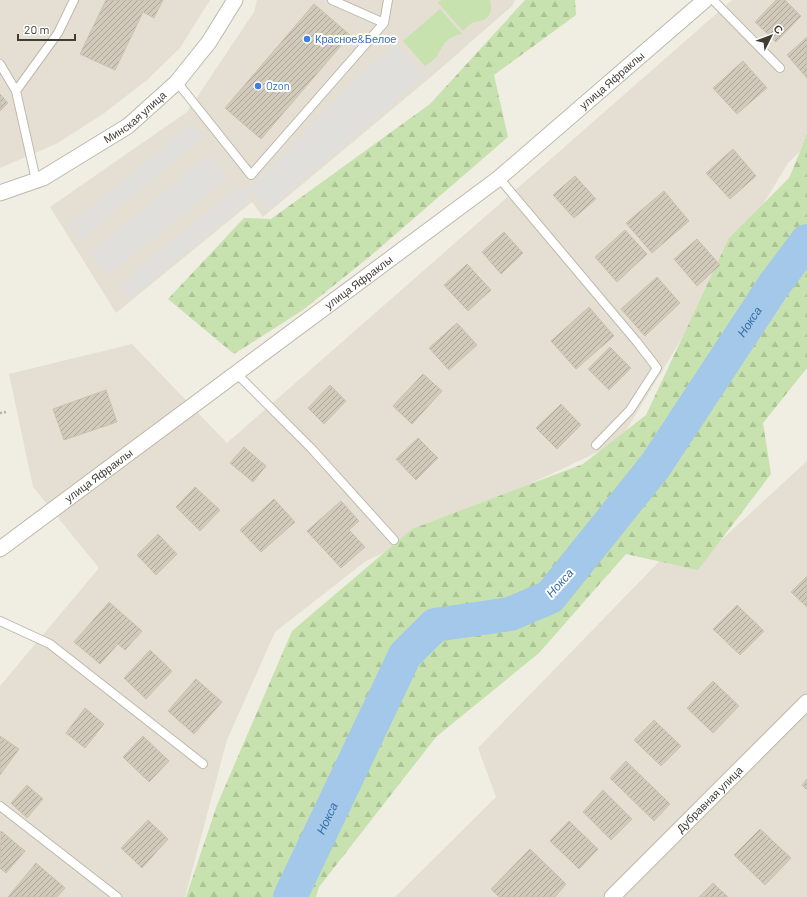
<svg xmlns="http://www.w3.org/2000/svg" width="807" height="897" font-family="Barlow,sans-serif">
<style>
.residential{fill:#e4dfd2}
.green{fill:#c7e2ae}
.forest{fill:url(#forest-firs)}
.parking{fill:#e1dfdb}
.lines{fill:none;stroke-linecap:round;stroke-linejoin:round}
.river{stroke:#a3c8ea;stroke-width:34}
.building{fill:url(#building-hatch);stroke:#cbc2ad}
.service-casing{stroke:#beb8aa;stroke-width:10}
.minor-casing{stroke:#beb8aa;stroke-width:17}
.path{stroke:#bbb299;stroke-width:2.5;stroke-dasharray:2 2;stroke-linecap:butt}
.service{stroke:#fff;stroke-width:8}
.minor{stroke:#fff;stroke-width:15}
.shop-dot{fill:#3f7fe0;stroke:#fff;stroke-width:1.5}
.labels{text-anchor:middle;stroke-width:4;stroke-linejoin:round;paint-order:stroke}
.shop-label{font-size:11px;fill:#366cbe;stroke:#fff;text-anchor:start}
.street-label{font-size:11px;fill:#413d34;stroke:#fff}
.water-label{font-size:12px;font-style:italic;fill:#366ea4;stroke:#fff}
</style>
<defs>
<pattern id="forest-firs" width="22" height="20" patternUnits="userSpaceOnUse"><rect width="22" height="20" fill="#c7e2ae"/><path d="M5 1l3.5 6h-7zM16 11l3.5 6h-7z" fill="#acc396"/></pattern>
<pattern id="building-hatch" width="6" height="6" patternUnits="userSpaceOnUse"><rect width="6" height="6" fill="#d1c9ba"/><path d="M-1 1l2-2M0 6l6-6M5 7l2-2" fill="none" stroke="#aba498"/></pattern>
</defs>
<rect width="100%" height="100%" fill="#f0ede3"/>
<path class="residential" d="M0,0H210L180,48L147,80L103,114L58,143L0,168Z
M257,0H515L512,6L432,76L263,217L252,202L116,313L50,207L187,112L254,12Z
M732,0H807V144L788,163L619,442L366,561L275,632L227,740L185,897H0V686L99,568L33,487L9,374L132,344L227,443Z
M807,461V897H395L496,797L478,748L682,538L718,543Z"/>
<path class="green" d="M441,0H490C493,9 490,19 480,21C478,22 476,21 474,22C470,23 466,28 463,31L438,3Z
M440,9L462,34C447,37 444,43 437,56C434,60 429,63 425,66L403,41Z"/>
<path class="forest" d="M525,0H575L576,15L494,75L508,137L368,258L303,310L234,354L168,299L244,218L271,219L430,104Z
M807,135V368L763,423L771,474L698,570L626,554L539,653L436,737L319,887L316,897H186L217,805L292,631L412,529L583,464L646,415L729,238L789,178Z"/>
<path class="parking" d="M396,43L425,76L268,210L249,189L363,71Z
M190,124L202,138L80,240L68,226Z
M209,154L228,177L108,276L89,253Z
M240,185L251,199L129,300L117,286Z"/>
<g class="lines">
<path class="river" id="s1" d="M290,897L405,655L435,625L510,614L550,597L655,466L774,285L807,241"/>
</g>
<path class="building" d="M106,0H163L154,18L143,12L115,70L80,54Z
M776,0H785L801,16L776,42L755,22Z
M314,4L350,35L261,139L225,108Z
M807,37V78L787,55Z
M743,61L767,88L737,114L713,88Z
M0,94L8,103L0,111Z
M733,149L756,176L730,199L706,173Z
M575,176L596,199L574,218L553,195Z
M664,191L689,221L652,253L626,223Z
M625,230L647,254L617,282L595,257Z
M504,232L523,253L501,274L482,252Z
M697,239L720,265L697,286L674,259Z
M467,264L491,290L468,311L444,285Z
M657,277L680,303L645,336L621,309Z
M589,307L614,336L576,369L551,341Z
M457,323L477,345L449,370L429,348Z
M610,347L631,368L609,390L588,369Z
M423,374L442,391L412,424L393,406Z
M330,385L346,401L324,424L308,408Z
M106,390L117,422L64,440L53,409Z
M561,404L581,425L557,449L536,428Z
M418,438L438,458L416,480L396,459Z
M244,447L266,466L253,482L230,463Z
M195,487L220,510L200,531L176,507Z
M274,499L295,522L261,552L240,530Z
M341,501L359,521L349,530L365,547L341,568L307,531Z
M158,534L177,554L156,575L137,555Z
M807,576V607L791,592Z
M109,602L142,631L125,650L118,644L100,664L74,642Z
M737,605L764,631L740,655L713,629Z
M150,650L172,671L146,699L124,678Z
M196,679L222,702L194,734L168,711Z
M713,681L739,706L713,733L687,708Z
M85,708L104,724L85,748L66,733Z
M654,720L681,746L661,766L634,740Z
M0,736L19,749L0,775Z
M143,736L169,761L149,782L123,757Z
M626,761L670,804L654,821L610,778Z
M807,779V790L802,785Z
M27,785L43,799L27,818L11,803Z
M603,790L632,819L611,840L583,812Z
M148,820L168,839L142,868L121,848Z
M569,821L598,849L579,869L550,841Z
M760,829L791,858L765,885L734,855Z
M1,831L25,851L6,873L0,868Z
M530,849L566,884L555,897H499L491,889Z
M36,863L65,888L57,897H8Z
M713,883L728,897H699Z"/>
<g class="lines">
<defs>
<path id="service" d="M332,0L384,23
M713,0L780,68
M0,64L16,91
M177,82L251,175L384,23L388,0
M499,178L637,342L657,368L630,410L596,445
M36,180L16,91L58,33L74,0
M236,373L311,448L394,540
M0,621L50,644L203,764
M0,806L117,897"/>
<g id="minor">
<path id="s2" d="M0,193L43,178L128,126L177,82L209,42L235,0"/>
<path id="s3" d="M0,549L499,178L705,0"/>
<path id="s4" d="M612,897L807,702"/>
</g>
</defs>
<use href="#service" class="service-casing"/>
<use href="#minor" class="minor-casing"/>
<path class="path" d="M0,413L6,412"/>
<use href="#service" class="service"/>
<use href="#minor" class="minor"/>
</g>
<g class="shop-dot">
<circle cx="307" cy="39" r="4"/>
<circle cx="258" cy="86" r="4"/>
</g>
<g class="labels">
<g class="shop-label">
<text x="315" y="43">Красное&amp;Белое</text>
<text x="266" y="90">Ozon</text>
</g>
<g class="street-label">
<text dy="4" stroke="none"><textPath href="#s3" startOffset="771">улица Яфраклы</textPath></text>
<text dy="4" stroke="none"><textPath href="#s2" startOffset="156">Минская улица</textPath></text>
<text dy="4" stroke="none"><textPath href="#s3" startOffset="447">улица Яфраклы</textPath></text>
<text dy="4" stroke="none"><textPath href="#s3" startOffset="123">улица Яфраклы</textPath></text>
<text dy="4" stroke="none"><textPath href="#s4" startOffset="138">Дубравная улица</textPath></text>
</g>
<g class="water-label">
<text dy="4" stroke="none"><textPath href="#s1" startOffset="770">Нокса</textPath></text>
<text transform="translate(560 583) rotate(-48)" y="4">Нокса</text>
<text dy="4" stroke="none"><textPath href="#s1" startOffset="87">Нокса</textPath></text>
</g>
</g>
<g transform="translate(771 36) rotate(48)" stroke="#ffffff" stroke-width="3" paint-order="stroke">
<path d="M0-3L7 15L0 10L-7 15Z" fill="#413d34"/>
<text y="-6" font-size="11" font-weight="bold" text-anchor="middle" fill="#413d34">С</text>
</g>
<path d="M18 34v6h57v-6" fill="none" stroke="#413d34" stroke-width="2"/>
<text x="24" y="34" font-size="12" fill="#413d34" stroke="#ffffff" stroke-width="3" paint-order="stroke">20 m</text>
</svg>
